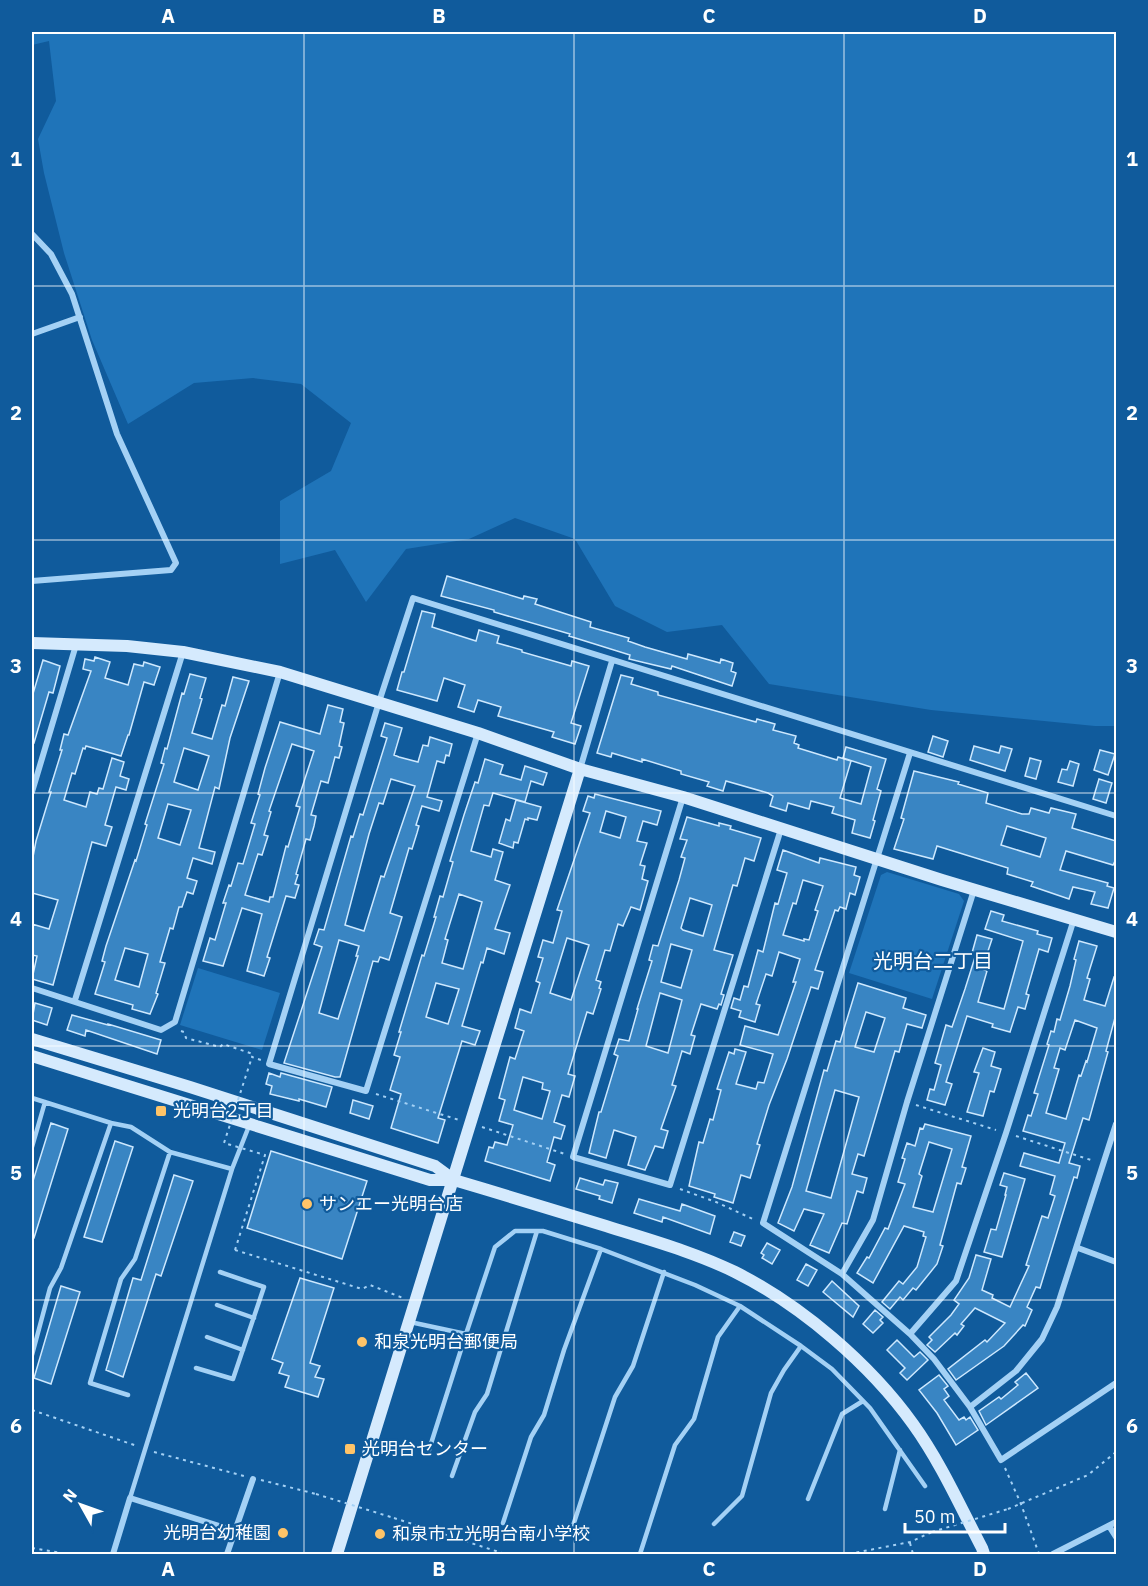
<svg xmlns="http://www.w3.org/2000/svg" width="1148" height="1586" font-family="'IBM Plex Sans','Noto Sans JP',sans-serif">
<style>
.green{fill:#1f74b9}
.building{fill:#3985c3;stroke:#cde8fe;stroke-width:1.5;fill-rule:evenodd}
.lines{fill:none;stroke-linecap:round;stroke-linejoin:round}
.path{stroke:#a4d1f5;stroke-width:2;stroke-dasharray:3 4.5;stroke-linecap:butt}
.lane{stroke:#a4d1f5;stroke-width:4.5}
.street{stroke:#a4d1f5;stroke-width:6}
.secondary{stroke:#d5eafd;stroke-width:12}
.path-bridge{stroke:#a4d1f5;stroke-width:2;stroke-dasharray:3 4.5;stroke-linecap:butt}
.grid{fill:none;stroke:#fff;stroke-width:1.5;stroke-opacity:0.55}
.poi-dot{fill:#ffc468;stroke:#105b9c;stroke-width:2}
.labels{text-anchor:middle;stroke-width:4.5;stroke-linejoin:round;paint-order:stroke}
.poi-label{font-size:18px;fill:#fff;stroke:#105b9c;text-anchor:start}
.neighbourhood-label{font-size:20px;fill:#fff;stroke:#105b9c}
.neatline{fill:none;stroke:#fff;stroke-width:2}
.grid-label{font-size:20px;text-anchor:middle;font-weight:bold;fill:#fff}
</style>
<rect width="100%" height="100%" fill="#105b9c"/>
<path class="green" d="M32,32H1116V726H1095L931,710L769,684L722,625L667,632L615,606L575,539L515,518L469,539L406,549L366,602L335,550L280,564V501L331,471L351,423L301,384L253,378L194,383L128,424L92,340L64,253L44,173L38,139L56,101L49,41L32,45Z
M887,872L959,894L964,901L932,999L849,973L881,875Z
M198,968L280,993L262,1050L180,1025Z"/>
<path class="building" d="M447,576L523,599L524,596L537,599L535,604L591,622L590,627L629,638L628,641L645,647L687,659L688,654L720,663L721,659L733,663L731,671L736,673L732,686L672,666L671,669L629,659L630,655L569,636L570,634L494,612V610L441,596Z
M422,611L435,614L432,627L476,641L479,630L499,636L497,643L522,650V652L571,666L572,661L589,666L571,723L581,726L575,744L552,737L554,732L498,716L501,707L478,700L474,712L458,707L465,685L444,678L437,701L397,690L402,672H404Z
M95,657L110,662L105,678L128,685L134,664L143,666L144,662L160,667L154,685L144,682L129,735H128L121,756L86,746L85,749L83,748L75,774L72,773L64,800L86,807L90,792L97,794L99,788L103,789L112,758L124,762L120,776L129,779L126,790L116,787L105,825L112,827L106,846L92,842L53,985L32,979L37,956L32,955V924L49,929L58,900L32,893V862L36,841L51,792H49L62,750H60L64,734L68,735L91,671L83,669L85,659L94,661Z
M43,660L60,666L53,693L49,692L34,743L32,742V697Z
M190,674L206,678L200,698L202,699L192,733L212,739L222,705L225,706L233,677L249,681L230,738L219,789L215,787L199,848L215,852L212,864L193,858L187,878L197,881L193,894L187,892L182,907H179L173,929L170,928L160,962L165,963L156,993L158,994L150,1014L132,1009L133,1005L95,994L105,962L102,961L106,946L135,860L136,861L147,825L145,824L164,764L161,763L165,748L167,749L182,693L184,694ZM184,748L209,756L198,790L174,782ZM168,804L191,810L180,845L158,838ZM125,948L148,954L139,987L115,980Z
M621,675L633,678L631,684L658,692V695L756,722L757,719L775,724L773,730L796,736L794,743L799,745L798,748L837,760L838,757L851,761L840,798L861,804L871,767L843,758L846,747L886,759L877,789L881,791L873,820L875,821L870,838L852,833L855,820L832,813L834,807L811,801L809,809L788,803L786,811L770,806L773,796L768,793L726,781L723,791L707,786L709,782L681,774V771L642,759V762L612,753L611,757L597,753Z
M328,705L343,709L340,722L344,723L339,746L342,747L339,758L335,757L328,783L321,781L311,815L316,816L314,826L310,840L306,839L296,874L298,875L295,884L299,885L295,898L286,896L267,957L270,958L264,976L247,971L262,914L242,908L223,966L203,961L210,938L215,940L226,903H223L229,885L231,886L238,863L243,864L255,824L251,823L260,795L258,794L265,768L280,722L320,734ZM292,744L314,751L296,806L300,807L288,847L286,846L273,897H270L269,902L245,895L258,854L262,855L268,836L264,835L271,812L269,811Z
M385,723L402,728L394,755L399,757L418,762L423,745L428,746L430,737L452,744L449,756L446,755L444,763L437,761L427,797L442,801L439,811L422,806L416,825L419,826L417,833L412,849L409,848L399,882L390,913L402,917L389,960L380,957L378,962L373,961L340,1077H335L284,1063L322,947L314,944L319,929L324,930L351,836L353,837L360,814L363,815L387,738L381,736ZM391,779L415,786L384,877L381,876L364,931L345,925L369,834L379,803L383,804ZM339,940L359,946L356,956H358L338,1019L319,1013Z
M933,736L948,741L943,757L928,752Z
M974,746L999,753L1001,746L1012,749L1005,771L970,760Z
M1100,750L1115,754L1108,775L1094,770Z
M1030,758L1041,761L1036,779L1025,776Z
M485,759L503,765L500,774L521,780L525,766L547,773L543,785L531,781L525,802L493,793L489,806L484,805L471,851L491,857L493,849L503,852L495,880L510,885L495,929L510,933L504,954L487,948L483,963L481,962L462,1026L480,1031L475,1045L462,1041L438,1118L445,1120L438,1143L391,1128L401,1094L390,1090L400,1057L394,1055L401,1032H399L422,955L424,956L436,917H434L440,896L443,897L453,862L450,861L464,815L475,782L478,783ZM459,894L482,902L463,969L442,963L448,940L445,939ZM436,983L459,989L448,1024L426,1017Z
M1070,761L1079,764L1073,786L1058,782L1062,769L1067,770Z
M914,771L959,782L958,784L988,793L986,803L1022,814H1029L1031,808L1049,813L1051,808L1076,814L1072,828L1116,841V862L1115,861L1113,865L1066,851L1060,870L1108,883L1107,886L1114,888L1108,908L1091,904L1095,892L1073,887L1069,899L1031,886L1033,882L1007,874L1008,868L937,846L933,859L894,849L904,819L901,818ZM1007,826L1046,838L1040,857L1001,845Z
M1099,779L1112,783L1106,803L1093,799Z
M595,794L661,811L657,825L643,821L637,841L647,843L640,865L645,866L642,879L648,881L640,910L631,907L623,926L618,924L610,951L605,950L596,980L601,982L599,988L601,989L593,1014L587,1012L568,1074L575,1076L569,1097L562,1095L554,1122L565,1126L561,1139L554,1137L547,1162L555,1165L550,1181L485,1161L489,1147L493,1148L495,1142L507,1145L513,1125L499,1121L505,1100L499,1098L510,1057L515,1059L524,1031L515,1028L520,1009L531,1013L540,983L536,981L543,958L538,957L543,940L553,943L562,911L557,910L590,813L583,811L588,796L594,798ZM606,811L626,817L620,838L600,832ZM567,938L589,945L571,1000L550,993ZM523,1077L543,1083L542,1089L550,1091L542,1119L514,1110Z
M516,800L541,807L537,820L528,818V820L525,819L518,843L514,842L513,848L499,843L506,819L510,821Z
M687,817L719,826V823L731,826L730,829L761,838L754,861L745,858L737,886L733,885L714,950L733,955L721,994L724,995L721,1005L719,1004L717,1009L701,1004L691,1035L695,1036L690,1054L682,1051L672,1085L676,1086L661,1129L668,1131L663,1148L655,1146L645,1170L628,1165L636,1137L614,1130L606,1158L589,1153L599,1112H601L618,1056L614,1054L619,1039L629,1041L638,1009H637L652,961L649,960L653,945L658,946L679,880L685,858L681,857L687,840L680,839ZM690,898L712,905L703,936L683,930L681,928ZM671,944L692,950L681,988L661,982ZM660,993L682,1000L668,1053L646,1046Z
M783,850L819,863L820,858L856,867L854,875L860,877L855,895L850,893L846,909L840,907L838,911L835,910L815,970L823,972L818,989L811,987L787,1059L769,1105L757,1144L760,1145L750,1178L741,1175L733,1203L714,1197L715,1194L689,1186L699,1142L703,1143L710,1119L713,1120L721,1090L717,1089L729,1052L734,1054L735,1049L746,1052L736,1084L756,1089L758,1082L764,1083L773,1054L740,1045L745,1026L778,1035L796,982H793L800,959L779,952L772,976L766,974L756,1004L760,1005L755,1022L739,1017L741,1011L731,1008L734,998L740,1000L744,986L748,987L758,950L763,952L775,903L778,904L787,873L777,870ZM803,880L823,886L815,910L818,911L809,940L804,939V941L783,935L793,903L796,904Z
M991,911L1004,915L1002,921L1038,931L1037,934L1052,938L1048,952L1039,949L1026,994L1029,995L1025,1009L1018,1007L1010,1032L992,1027L993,1024L967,1016L946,1082L952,1084L945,1105L927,1100L930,1089L934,1090L941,1065L935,1063L946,1025L952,1027L965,989L976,954L972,953L977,935L992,939L982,969L987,971L978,1002L1004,1009L1023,941L985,929Z
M1079,941L1097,946L1087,978L1090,979L1084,1000L1105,1006L1114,977L1116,978V1014L1106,1051L1108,1052L1089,1120L1083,1118L1069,1163L1080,1166L1077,1178L1074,1177L1040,1288L1036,1287L1027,1307L1032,1310L1025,1326L1023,1325L1004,1346L956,1380L948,1369L985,1340L987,1342L1005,1323L975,1308L961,1324L964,1326L957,1335L955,1333L935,1352L927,1345L932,1340L929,1337L951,1315L959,1304L954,1300L969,1278L976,1255L991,1259L982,1290L993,1295L992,1298L1010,1307L1029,1266L1026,1265L1042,1216L1048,1218L1055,1196L1050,1194L1055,1176L1020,1166L1024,1153L1059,1163L1065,1143L1023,1131L1028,1115L1031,1116L1038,1094L1034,1093L1049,1045L1047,1044L1051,1031L1054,1032L1057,1019L1060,1020L1070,986L1076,960L1074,959ZM1075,1020L1097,1028L1087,1062L1086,1061L1081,1076L1079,1075L1066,1119L1046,1113L1059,1069L1054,1068L1060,1048L1065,1050Z
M858,983L906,998L903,1008L926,1015L922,1028L907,1024L899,1052L895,1051L864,1156L858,1154L852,1174L867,1178L863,1193L857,1191L847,1224L842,1223L829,1253L810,1245L824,1214L804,1209L794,1231L778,1223L792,1187L824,1070L827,1071L836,1041L840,1042ZM866,1012L885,1018L874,1052L855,1047ZM835,1090L859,1097L831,1198L806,1191Z
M35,1003L52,1008L47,1025L32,1020Z
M72,1015L108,1025V1024L161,1040L157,1054L86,1030L85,1036L67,1030Z
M983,1048L995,1052L991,1066L1001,1069L994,1092L990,1091L983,1116L967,1112L979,1073L974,1072Z
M269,1073L280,1077L281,1073L332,1087L326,1107L299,1099V1101L270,1094L272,1086L266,1084Z
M353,1100L373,1106L369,1119L350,1113Z
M51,1123L68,1129L34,1238H32V1184Z
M925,1124L971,1136L962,1167L966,1168L961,1184L957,1183L940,1245L943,1246L937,1264L916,1290L913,1288L903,1300L900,1297L890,1309L882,1302L899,1281L903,1284L917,1267L926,1237L923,1236L924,1232L904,1226L873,1283L857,1273L867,1257L869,1258L885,1228L888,1229L905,1184L898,1182L905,1159L902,1158L907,1143L915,1146L920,1128L923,1129ZM929,1142L952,1149L933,1212L913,1207L922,1176L919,1174Z
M115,1141L133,1147L102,1242L84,1237Z
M271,1151L367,1181L342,1259L247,1228Z
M1004,1173L1025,1179L1002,1257L984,1252L991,1229L996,1230L1006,1195H1005L1007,1187L1000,1185Z
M174,1175L193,1181L161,1276L156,1274L123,1377L106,1370L133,1278L141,1280Z
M580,1178L603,1185L605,1180L618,1183L612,1203L599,1199L600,1196L576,1189Z
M639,1199L680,1211L682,1204L715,1216L710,1234L663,1217L662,1222L634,1213Z
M734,1232L745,1236L741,1246L730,1242Z
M767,1243L780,1250L772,1264L762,1258L764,1255L761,1253Z
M806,1264L817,1270L808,1286L797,1280Z
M300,1278L334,1288L310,1363L320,1366L315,1377L324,1379L318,1397L285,1387L289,1376L279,1373L283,1363L272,1359Z
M832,1281L859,1306L853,1317L823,1292Z
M61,1286L80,1292L51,1384L34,1378Z
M875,1310L883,1317L880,1320L883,1323L873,1333L863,1324Z
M897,1340L914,1357L920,1352L928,1360L907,1380L900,1373L905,1368L887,1350Z
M1026,1373L1038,1388L986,1425L979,1411L999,1397L1001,1399L1018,1385L1015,1382Z
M939,1375L948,1386L944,1389L949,1396L944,1400L959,1420L964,1417L966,1420L970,1417L978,1430L956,1445L937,1413L919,1390Z"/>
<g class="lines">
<path class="path" d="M181,1031L184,1032L186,1038L220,1047L223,1044L253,1054L252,1057L261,1060
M376,1094L459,1120
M916,1105L996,1130
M482,1127L565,1154
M1016,1136L1094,1161
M680,1189L716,1202L755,1220
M235,1250L362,1289L370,1285L403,1298
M32,1410L137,1446
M154,1452L244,1476
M1005,1468L1021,1504L1039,1554
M261,1480L316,1494
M1008,1509L1088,1475L1116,1452
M394,1518L505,1554
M910,1543L913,1554
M32,1548L67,1554
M849,1554L910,1542L932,1532"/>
<path class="lane" d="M32,1098L111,1123L131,1127L170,1152L232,1169
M32,1147L45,1102
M217,1305L254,1318
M410,1322L466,1334L495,1247L515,1231H543L601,1249L695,1285L740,1306L801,1346L832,1369L870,1408L925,1486
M207,1337L243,1350
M32,1355L50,1288L61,1268L111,1123
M196,1368L233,1379L264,1287L220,1272
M128,1395L90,1383L121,1279L135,1259L170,1152
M428,1453L466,1334
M452,1476L475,1412L487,1394L537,1231
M130,1498L232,1169L249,1126
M808,1499L842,1414L863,1401
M885,1509L900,1450
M503,1523L531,1437L544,1415L564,1350L601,1249
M714,1524L742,1496L771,1393L784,1370L801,1346
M570,1535L615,1397L633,1366L664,1272
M640,1554L675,1445L694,1419L718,1337L740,1306"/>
<path class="street" d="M32,234L51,254L72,294L117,434L176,563L171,570L32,581
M32,334L80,317
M478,733L366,1091L269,1064L379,702L413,598L1116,816
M910,753L763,1223L842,1274L910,1334L934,1359L970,1407L1001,1460L1116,1383
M580,769L612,661
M32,792L76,645
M683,797L573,1157L670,1185L781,829
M32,988L161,1030L175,1022L280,672
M75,1000L183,652
M1078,1248L1116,1262
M842,1274L873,1220L907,1102L974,890
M910,1334L956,1281L1006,1133L1074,919
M970,1407L1016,1371L1042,1339L1057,1307L1116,1124
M1109,1526L1116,1537
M113,1554L130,1498L235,1531
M227,1554L253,1479
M1053,1554L1116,1522"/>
<path class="secondary" d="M32,643L127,646L183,652L280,672L478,733L580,769L683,797L942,880L1116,932
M32,1039L190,1087L435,1166L454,1180
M32,1056L430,1180H454C505,1195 556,1211 606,1226C650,1240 694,1252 735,1272C801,1305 870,1364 913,1424C941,1463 960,1506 982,1548L984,1554
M337,1554L580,769"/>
<path class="path-bridge" d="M235,1250L265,1155L224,1143L252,1057
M316,1494L394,1518
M932,1532L1008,1509"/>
</g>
<path class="grid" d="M304,32V1554M574,32V1554M844,32V1554M32,286H1116M32,540H1116M32,793H1116M32,1046H1116M32,1300H1116"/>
<g class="poi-dot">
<rect x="155" y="1105" width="12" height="12" rx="3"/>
<circle cx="307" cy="1204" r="6"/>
<circle cx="362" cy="1342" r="6"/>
<rect x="344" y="1443" width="12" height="12" rx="3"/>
<circle cx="283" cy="1533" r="6"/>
<circle cx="380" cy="1534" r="6"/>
</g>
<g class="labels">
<g class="poi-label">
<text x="173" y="1117">光明台2丁目</text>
<text x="319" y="1210">サンエー光明台店</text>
<text x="374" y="1348">和泉光明台郵便局</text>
<text x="362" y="1455">光明台センター</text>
<text x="271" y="1539" text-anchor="end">光明台幼稚園</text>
<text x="392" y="1540">和泉市立光明台南小学校</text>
</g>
<g class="neighbourhood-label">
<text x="933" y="968">光明台二丁目</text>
</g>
</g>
<rect width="1148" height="1586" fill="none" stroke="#105b9c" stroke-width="66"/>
<g transform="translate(81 1505) rotate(310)" stroke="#105b9c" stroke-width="4.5" paint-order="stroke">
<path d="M0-4.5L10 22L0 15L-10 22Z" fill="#ffffff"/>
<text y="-9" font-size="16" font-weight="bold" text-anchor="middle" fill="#ffffff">N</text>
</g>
<path d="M905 1523v9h100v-9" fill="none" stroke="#ffffff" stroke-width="3"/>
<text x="914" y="1523" font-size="18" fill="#ffffff" stroke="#105b9c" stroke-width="4.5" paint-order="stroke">50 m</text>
<rect x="33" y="33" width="1082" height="1520" class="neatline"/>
<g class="grid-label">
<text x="168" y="23">A</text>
<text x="439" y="23">B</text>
<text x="709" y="23">C</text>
<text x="980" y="23">D</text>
<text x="16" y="166">1</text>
<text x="1132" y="166">1</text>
<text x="16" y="420">2</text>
<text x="1132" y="420">2</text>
<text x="16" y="673">3</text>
<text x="1132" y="673">3</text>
<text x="16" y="926">4</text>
<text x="1132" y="926">4</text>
<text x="16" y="1180">5</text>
<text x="1132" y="1180">5</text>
<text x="16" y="1433">6</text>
<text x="1132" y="1433">6</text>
<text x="168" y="1576">A</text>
<text x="439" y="1576">B</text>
<text x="709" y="1576">C</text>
<text x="980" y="1576">D</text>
</g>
</svg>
